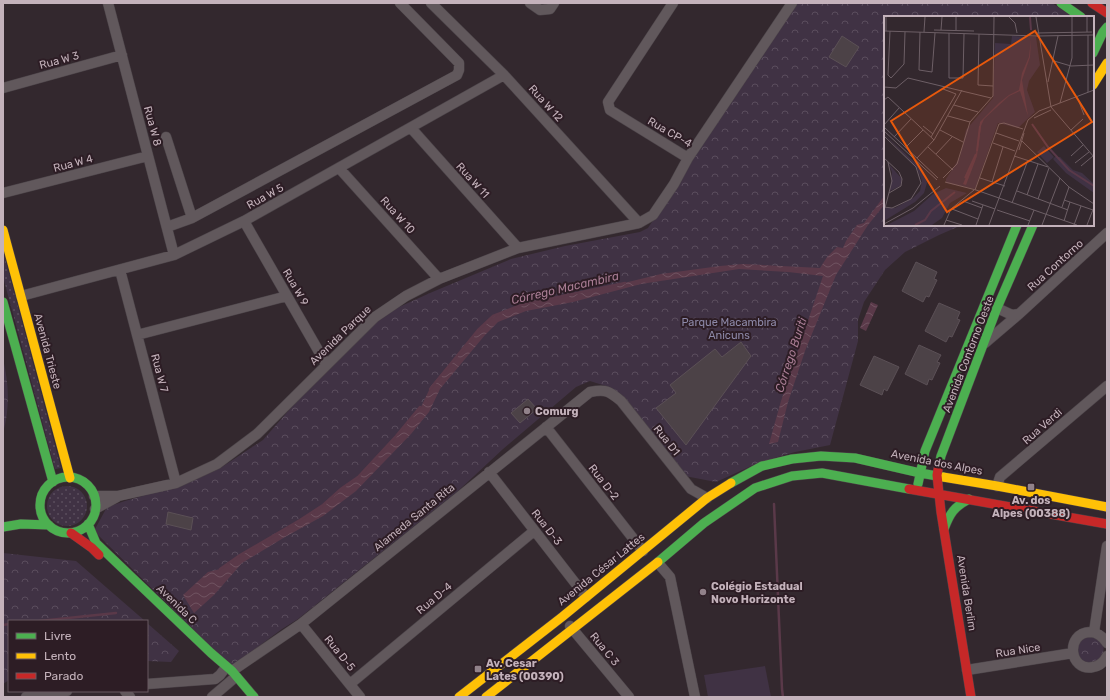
<svg xmlns="http://www.w3.org/2000/svg" width="1110" height="700" font-family="Rubik,sans-serif">
<style>
.grass{fill:url(#grass-dots)}
.park{fill:url(#park-crowns)}
.pitch{fill:#403244}
.water{fill:url(#water-waves)}
.lines{fill:none;stroke-linecap:round;stroke-linejoin:round}
.stream{stroke:#5a3949;stroke-width:2.5}
.building{fill:#4c4247;stroke:#5b5056}
.street-casing{stroke:#4c4449;stroke-width:11}
.fast-casing{stroke:#4d4348;stroke-width:10}
.slow-casing{stroke:#4d4348;stroke-width:10}
.jam-casing{stroke:#4d4348;stroke-width:10}
.street{stroke:#61585c;stroke-width:10}
.fast{stroke:#4caf50;stroke-width:9}
.slow{stroke:#ffc107;stroke-width:9}
.jam{stroke:#c62828;stroke-width:9}
.poi-dot{fill:#91828a;stroke:#2d1d25;stroke-width:1.5}
.labels{text-anchor:middle;stroke-width:4;stroke-linejoin:round;paint-order:stroke}
.street-label{font-size:11px;fill:#c4b2bb;stroke:#2d1d25}
.park-label{font-size:11px;fill:#8d89a8;stroke:#2d1d25}
.poi-label{font-size:11px;font-weight:bold;fill:#c4b2bb;stroke:#2d1d25;text-anchor:start}
.water-label{font-size:12px;font-style:italic;fill:#a97d94;stroke:#2d1d25}
.inset-river{fill:none;stroke:#5a3949;stroke-width:2}
.inset-road{fill:none;stroke:#6d5f66;stroke-width:1}
.view{fill:#e8590c;fill-opacity:0.15;stroke:#e8590c;stroke-width:2}
.inset-edge{fill:none;stroke:#c4b2bb;stroke-width:2}
</style>
<defs>
<pattern id="grass-dots" width="8" height="8" patternUnits="userSpaceOnUse"><rect width="8" height="8" fill="#403244"/><path d="M2 2h.1M6 6h.1" fill="none" stroke="#5a4d5d" stroke-width="1.8" stroke-linecap="round"/></pattern>
<pattern id="park-crowns" width="20" height="18" patternUnits="userSpaceOnUse"><rect width="20" height="18" fill="#403244"/><path d="M2 6a3 3 0 1 1 6 0M12 15a3 3 0 1 1 6 0" fill="none" stroke="#5a4d5d"/></pattern>
<pattern id="water-waves" width="16" height="10" patternUnits="userSpaceOnUse"><rect width="16" height="10" fill="#5a3949"/><path d="M0 5q4-4 8 0t8 0" fill="none" stroke="#705361"/></pattern>
</defs>
<rect width="100%" height="100%" fill="#33282e"/>
<path class="grass" d="M3,251L61,468L55,469L3,277Z
M47 506a20 20 0 1 1 40 0a20 20 0 1 1-40 0Z"/>
<path class="park" d="M795,3H1052L1073,17H885V225H962L939,235L905,252L885,270L864,302L858,320V341L830,445L795,452L760,462L716,482L685,476L647,432L612,388L590,381L576,387L503,449L459,490L298,619L282,629L231,667L94,531L107,507L125,501L177,486L219,469L263,440L330,363L388,312L430,293L511,259L565,246L640,232L648,228Z
M3,359C9,384 10,408 3,433Z
M3,553L76,561L145,621H9V680L3,684Z
M147,623L179,651L171,662L147,661Z
M1093,635L1103,643C1107,659 1091,669 1079,658L1077,644L1079,640Z"/>
<path class="pitch" d="M765,666L771,697H708L704,675Z"/>
<path class="water" d="M885,195V204L868,225L836,275L805,351L788,402L778,442L769,444L781,401L823,276L788,272L739,269L641,284L573,302L526,311L498,322L485,335L440,389L429,412L411,434L356,491L323,516L285,537L242,563L214,595L194,613L183,595L208,572L220,569L240,555L300,520L323,505L342,488L358,477L396,436L421,407L431,386L478,330L493,316L524,304L624,283L661,274L720,266L743,264L820,268L827,257L837,247L843,248L846,241L857,225L864,223Z
M871,302L878,305L866,331L860,328Z"/>
<g class="lines">
<path class="stream" d="M430,389L478,330L493,316L524,304L625,283
M774,504L782,689L783,697
M220,569L240,555L300,520L323,505L342,488L358,477L396,436L420,407
M39,621L116,613
M3,625L9,624"/>
</g>
<path class="building" d="M842,36L859,47L846,67L829,57Z
M916,262L937,272L934,279L937,280L929,297L926,296L923,302L902,291Z
M939,303L960,312L957,319L960,320L952,337L949,336L946,342L925,331Z
M741,342L751,356L686,445L656,408L676,393L670,385L715,349L722,357Z
M919,345L941,355L937,362L940,363L932,380L929,379L927,385L905,374Z
M874,356L899,367L887,391L884,389L882,395L860,385Z
M528,399L537,409L520,423L511,413Z
M168,512L193,518L191,530L166,524Z"/>
<g class="lines">
<defs>
<path id="street" d="M108,3L174,255
M431,3L504,75L639,223
M530,3L540,10L550,9L554,3
M673,3L608,102L610,110L688,158
M3,88L122,55
M411,128L518,248
M166,137L192,218
M339,168L439,279
M3,193L148,156
M244,221L326,364
M167,227L192,218L457,75L459,70V63L400,3
M120,270L176,483
M21,296L174,255L244,221L504,75
M997,308L1012,315L1019,314
M137,335L287,296
M985,343L1019,314L1107,233
M546,427L643,551
M489,472L586,597
M997,486L1000,477L1107,386
M94,496H118L176,483L217,464L257,434L375,317L406,296L439,279L518,248L639,223L653,215L674,184L688,158L792,3
M95,509L117,497
M658,563L670,577L695,697
M301,624L360,697
M570,626L629,697
M1094,632L1107,546
M1107,643C1103,637 1098,632 1090,632C1065,633 1069,672 1093,667C1100,666 1104,662 1107,656
M967,670L1073,653
M232,671L301,624L590,392C606,389 609,391 621,401L691,489L707,498
M147,684L215,679L220,675L223,671
M350,684L534,531
M125,691L130,697
M26,697L32,694L67,691
M212,697L232,680"/>
<path id="fast" d="M1061,3L1081,17
M1093,53L1103,32L1107,27
M3,302L53,482
M939,465L941,456L997,308L1033,225
M40 505a28 28 0 1 1 56 0a28 28 0 1 1-56 0Z
M731,483L762,466L792,459L821,456L855,458L920,473L943,477
M918,484L925,451L1017,225
M88,524L96,543L211,653L232,671L254,697
M3,527L21,524L49,525
M944,529C950,513 954,507 969,499
M658,562L704,523L755,488L792,476L822,473L909,489"/>
<path id="slow" d="M1093,85L1107,63
M3,230L70,478
M943,477L997,486L1107,507
M459,697L562,617L707,498L731,483
M486,697L658,562"/>
<path id="jam" d="M1092,3L1107,13
M939,465L937,475L941,512L971,697
M909,489L1107,524
M71,533L92,548L99,555"/>
</defs>
<use href="#street" class="street-casing"/>
<use href="#fast" class="fast-casing"/>
<use href="#slow" class="slow-casing"/>
<use href="#jam" class="jam-casing"/>
<use href="#street" class="street"/>
<use href="#fast" class="fast"/>
<use href="#slow" class="slow"/>
<use href="#jam" class="jam"/>
</g>
<g class="poi-dot">
<circle cx="527" cy="411" r="4"/>
<rect x="1027" y="483" width="8" height="8" rx="2"/>
<circle cx="703" cy="592" r="4"/>
<rect x="474" y="665" width="8" height="8" rx="2"/>
</g>
<g class="labels">
<g class="street-label">
<text transform="translate(59 60) rotate(-15)" y="4">Rua W 3</text>
<text transform="translate(546 103) rotate(48)" y="4">Rua W 12</text>
<text transform="translate(153 126) rotate(75)" y="4">Rua W 8</text>
<text transform="translate(670 132) rotate(30)" y="4">Rua CP-4</text>
<text transform="translate(73 163) rotate(-15)" y="4">Rua W 4</text>
<text transform="translate(473 180) rotate(48)" y="4">Rua W 11</text>
<text transform="translate(265 196) rotate(-29)" y="4">Rua W 5</text>
<text transform="translate(398 215) rotate(48)" y="4">Rua W 10</text>
<text transform="translate(1055 265) rotate(-42)" y="4">Rua Contorno</text>
<text transform="translate(296 287) rotate(60)" y="4">Rua W 9</text>
<text transform="translate(340 335) rotate(-44)" y="4">Avenida Parque</text>
<text transform="translate(48 351) rotate(75)" y="4">Avenida Trieste</text>
<text transform="translate(968 354) rotate(-69)" y="4">Avenida Contorno Oeste</text>
<text transform="translate(160 373) rotate(75)" y="4">Rua W 7</text>
<text transform="translate(1042 426) rotate(-41)" y="4">Rua Verdi</text>
<text transform="translate(667 440) rotate(52)" y="4">Rua D1</text>
<text transform="translate(937 462) rotate(11)" y="4">Avenida dos Alpes</text>
<text transform="translate(604 482) rotate(52)" y="4">Rua D-2</text>
<text transform="translate(414 517) rotate(-39)" y="4">Alameda Santa Rita</text>
<text transform="translate(547 527) rotate(52)" y="4">Rua D-3</text>
<text transform="translate(601 569) rotate(-39)" y="4">Avenida César Lattes</text>
<text transform="translate(967 593) rotate(81)" y="4">Avenida Berlim</text>
<text transform="translate(434 598) rotate(-40)" y="4">Rua D-4</text>
<text transform="translate(177 604) rotate(44)" y="4">Avenida C</text>
<text transform="translate(605 649) rotate(51)" y="4">Rua C 3</text>
<text transform="translate(1018 650) rotate(-9)" y="4">Rua Nice</text>
<text transform="translate(340 653) rotate(51)" y="4">Rua D-5</text>
</g>
<g class="park-label">
<text x="729" y="326">Parque Macambira<tspan x="729" dy="13">Anicuns</tspan></text>
</g>
<g class="poi-label">
<text x="535" y="415">Comurg</text>
<text x="1031" y="504" text-anchor="middle">Av. dos<tspan x="1031" dy="13">Alpes (00388)</tspan></text>
<text x="711" y="590">Colégio Estadual<tspan x="711" dy="13">Novo Horizonte</tspan></text>
<text x="486" y="667">Av. Cesar<tspan x="486" dy="13">Lates (00390)</tspan></text>
</g>
<g class="water-label">
<text transform="translate(565 288) rotate(-13)" y="4">Córrego Macambira</text>
<text transform="translate(791 355) rotate(-72)" y="4">Córrego Buriti</text>
</g>
</g>
<g transform="translate(884 16)">
<rect width="210" height="210" fill="#33282e"/>
<path d="M171,141H176L189,154L198,157L210,168V177L182,157L169,143Z" fill="#403244"/>
<path d="M128,20L152,21L156,49L145,65L143,74L151,96L134,112L114,107L91,173L62,167V163L76,141L82,114L109,82L111,27L127,28ZM0,118L39,154L43,167L40,177L31,186L0,205V192H11L29,182L36,175L38,165L33,152ZM4,147L18,163L16,170L6,175L8,156ZM62,172L83,177L66,187L58,202L48,209H3L30,195L49,178Z" fill="#403244"/>
<path d="M160,130L170,141L163,147L153,136Z" fill="#403244"/>
<path d="M147,23L146,41L138,64L144,100L136,75L125,80L100,103L97,110L93,140L82,169L79,168L92,138L96,106L115,87L125,79L135,74L138,57L145,41Z" fill="#5a3949"/>
<path class="inset-river" d="M146,1L147,14M148,108L164,131L185,154L210,170M93,135L96,110M81,162L92,138M31,209L41,204L47,195L71,176"/>
<path class="inset-road" d="M125,1L131,7L133,17M152,1L167,91L210,141M203,1V16M50,14L90,15M57,14L58,1M72,14V1M0,15L153,20L210,19M2,15V1M6,15L4,59L7,62L20,48L21,16M36,16L35,54L48,56L51,17M40,16L41,1M65,17V62H79L80,18M152,17L208,16M95,18L94,69L109,70M170,45L187,50L210,49M164,66L174,20M0,71L12,72L24,62L107,82M204,76V19M194,83L200,99M0,84L4,81L50,124M176,87L188,42V1M70,89L94,96M64,100L86,106M150,102L167,94M0,109L15,92M39,110L49,118M0,111L54,162M56,114L79,126M187,114L199,103M0,115L53,164M112,117L135,125M0,120L32,151L37,167L27,183L8,192L0,191M10,121L27,103M47,121L72,78L59,73M138,125L185,171L210,188M109,127L131,135M22,131L39,114M44,131L69,154M135,134L140,117M52,138L68,121M130,140L164,151M187,140L199,129M0,142L15,156L18,163L17,170L5,177M33,142L50,124L78,74M191,147L205,136M197,150L209,140M59,162L73,148L86,106L109,80L110,1M96,162L121,170M61,166L92,174L193,209M108,166L119,131M91,174L115,108L120,107L139,113M133,175L184,194M143,179L154,148M154,183L165,152M180,184L209,194M79,185L98,192M88,185L111,193M128,187L144,144M178,191L185,171M1,192L8,165L4,146M68,193L94,203M113,194L146,205M62,204L78,209M180,205L186,186M0,208L29,192L56,170M60,209L67,193L90,174M92,209L99,189M105,209L144,104L155,95L210,74M144,209L150,194M158,209L176,162M190,209L197,190M203,209L210,191"/>
<path class="view" d="M151,15L208,106L63,196L7,105Z"/>
<rect width="210" height="210" class="inset-edge"/>
</g>
<rect width="1110" height="700" fill="none" stroke="#c4b2bb" stroke-width="8"/>
<rect x="8" y="620" width="140" height="72" fill="#2d1d25" stroke="#695961"/>
<rect x="16" y="633" width="20" height="6" fill="#4caf50" stroke="#695961"/>
<text x="44" y="640" font-size="12" fill="#c4b2bb">Livre</text>
<rect x="16" y="653" width="20" height="6" fill="#ffc107" stroke="#695961"/>
<text x="44" y="660" font-size="12" fill="#c4b2bb">Lento</text>
<rect x="16" y="673" width="20" height="6" fill="#c62828" stroke="#695961"/>
<text x="44" y="680" font-size="12" fill="#c4b2bb">Parado</text>
</svg>
